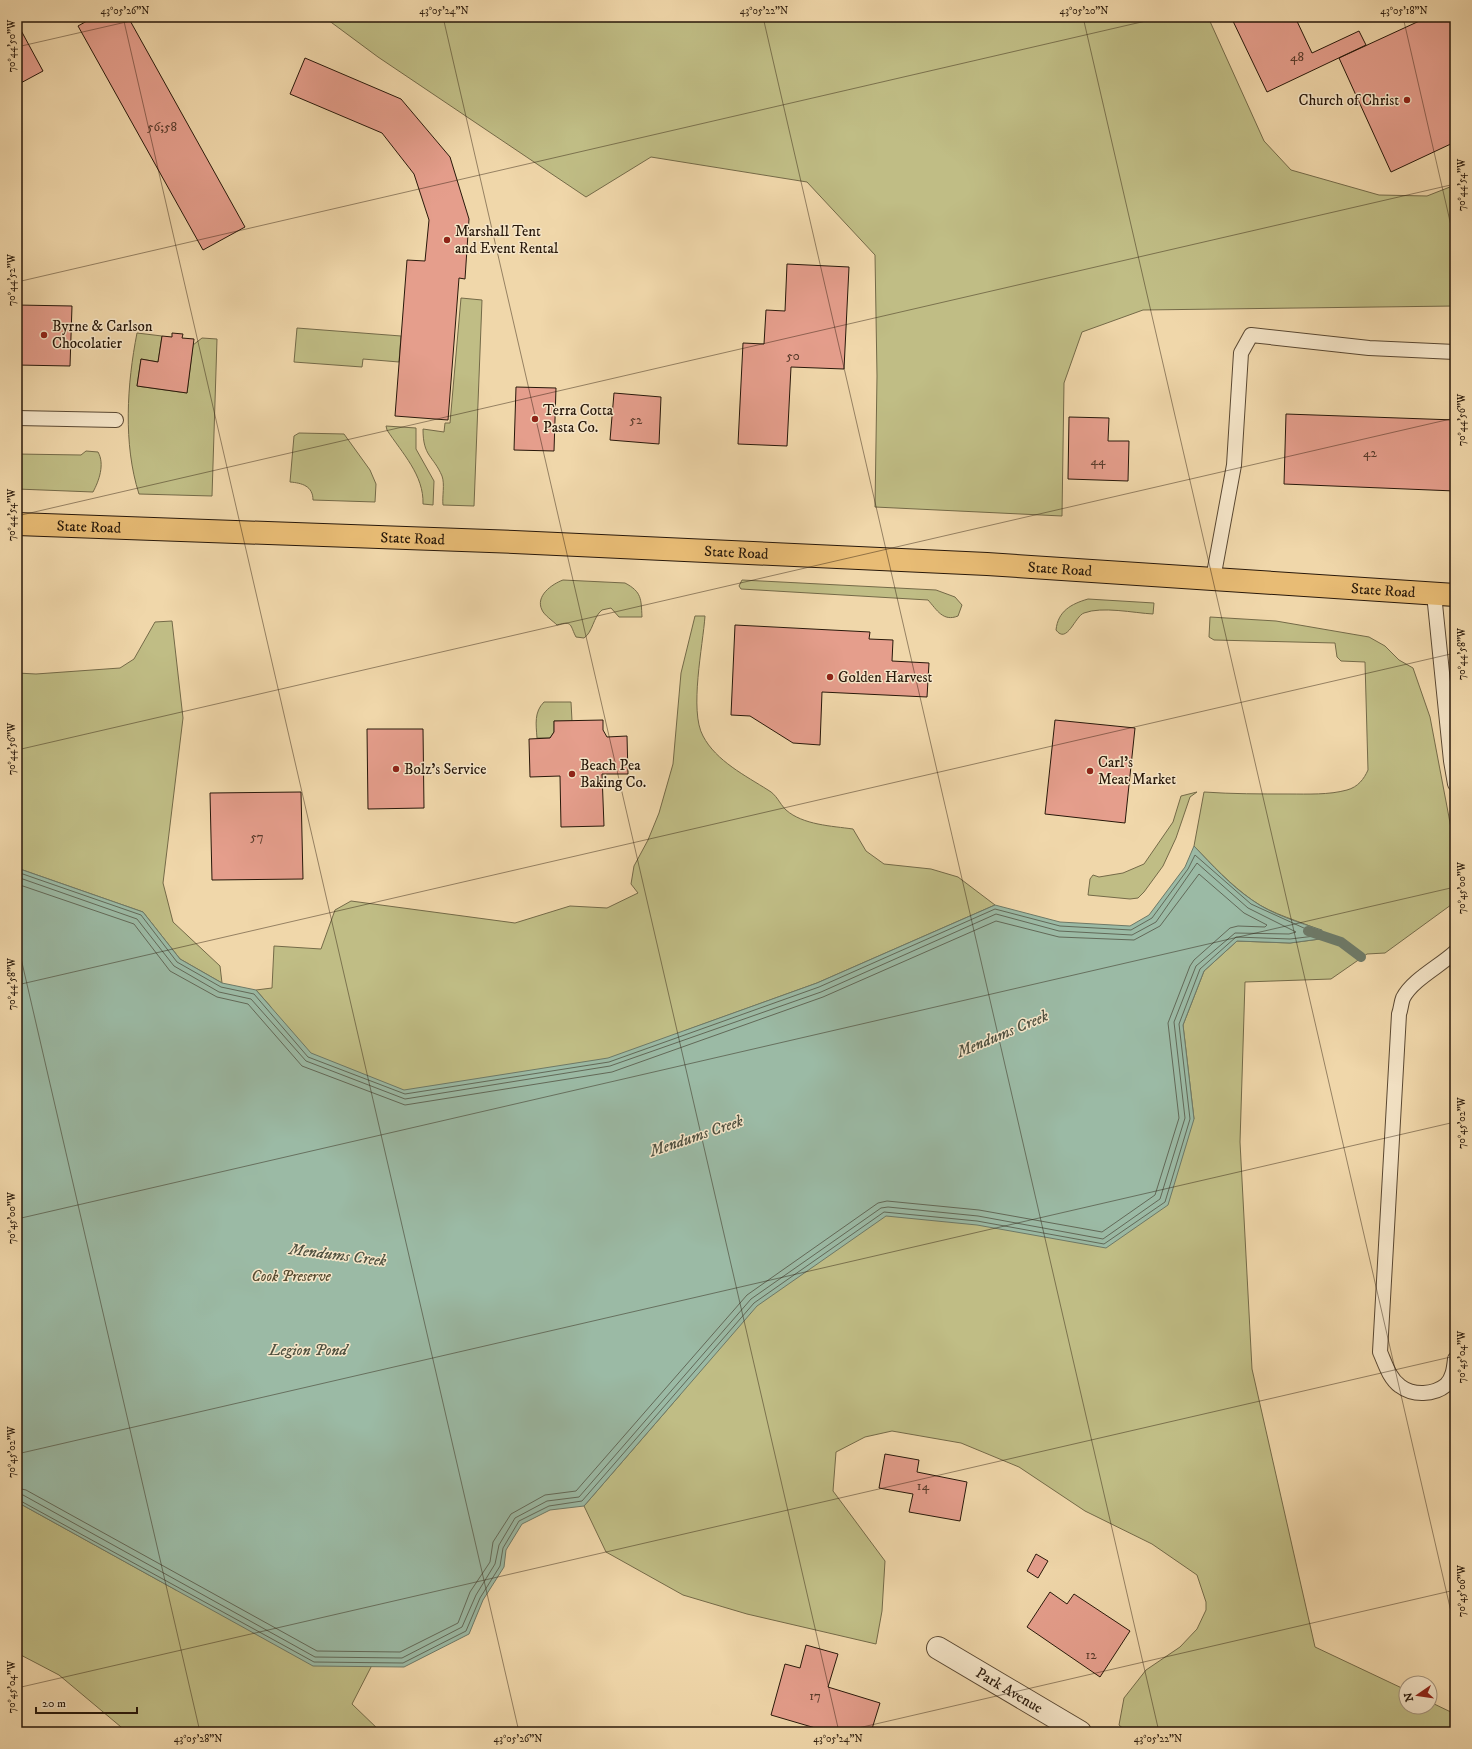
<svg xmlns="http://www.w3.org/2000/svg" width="1472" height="1749" font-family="'IM FELL DW Pica',serif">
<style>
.green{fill:#c0bd85;stroke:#746a48}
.water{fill:#9bbaa5;stroke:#6d7967}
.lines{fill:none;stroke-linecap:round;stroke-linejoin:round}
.shore{stroke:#626958;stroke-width:1}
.stream{stroke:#6d7967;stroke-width:10}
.building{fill:#e59e8c;stroke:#28180a}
.service-casing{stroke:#5a4832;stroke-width:16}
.minor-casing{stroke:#5a4832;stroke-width:24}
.primary-casing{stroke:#28180a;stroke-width:24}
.service{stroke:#f5e5c8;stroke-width:14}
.minor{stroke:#f5e5c8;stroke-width:22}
.primary{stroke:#e8bc75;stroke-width:22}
.ticks{fill:none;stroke:#28180a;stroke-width:1;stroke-opacity:0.45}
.poi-dot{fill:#8f2418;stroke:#f5e5c8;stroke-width:1.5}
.labels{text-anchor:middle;stroke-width:3;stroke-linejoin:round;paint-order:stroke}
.number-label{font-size:13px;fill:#573a2a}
.poi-label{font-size:15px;fill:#28180a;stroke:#f5e5c8;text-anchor:start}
.street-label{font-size:15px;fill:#28180a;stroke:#f5e5c8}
.park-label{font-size:15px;font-style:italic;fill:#564a2f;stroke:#f5e5c8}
.water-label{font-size:16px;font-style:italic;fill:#505140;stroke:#f5e5c8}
.neatline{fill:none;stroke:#28180a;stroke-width:1.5}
.ticks-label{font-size:10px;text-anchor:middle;fill:#28180a}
</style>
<rect width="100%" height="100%" fill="#f0d7aa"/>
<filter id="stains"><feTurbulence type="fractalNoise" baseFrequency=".005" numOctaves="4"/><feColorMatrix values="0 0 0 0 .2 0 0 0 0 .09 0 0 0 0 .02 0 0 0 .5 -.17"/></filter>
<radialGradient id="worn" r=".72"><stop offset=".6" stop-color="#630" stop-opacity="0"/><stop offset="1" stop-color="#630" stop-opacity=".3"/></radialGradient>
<path class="green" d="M324,17H1208L1264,141L1291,170L1379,195L1427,196L1455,185V306L1143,310L1082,332L1064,383L1062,516L875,507L877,376L875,255L807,182L651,157L586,197L378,57Z
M461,298L482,300L474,506L443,505C442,497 445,484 442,476C433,455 423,457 423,429L444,432L445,423H450Z
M297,328L401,336L399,362L363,359L362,367L294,362Z
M137,333L162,336L158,362L141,359L137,386L187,393L193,345L202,338L217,339L212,496L139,494C123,444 127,384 137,333Z
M386,426L416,428V449L434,481L433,505L423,504C424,475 402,453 387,430Z
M299,433L344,434L370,470L376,484L375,502L313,500C313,486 302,483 290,482L294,436Z
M86,451L98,452C105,464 99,481 93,492L17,489V454L81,455Z
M563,580L625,583C642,592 641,599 642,617H619L611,608L602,610C593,617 593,632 584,638L576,637C570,626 573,620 557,625C553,621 544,615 542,610C535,596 552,584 563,580Z
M742,580L936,590L955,597L962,605L958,616C943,622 937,610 928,600L741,589L739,586Z
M1088,599L1154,603L1153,614C1134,613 1102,606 1084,613C1075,616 1067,645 1056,630C1058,611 1071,604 1088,599Z
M695,616H705C703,645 689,711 703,736C716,761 746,776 768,790C777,795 779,803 786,810C803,825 832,826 853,829L866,851L884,864L931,869L958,877L995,905L817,983L684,1031L1194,1119L1183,1025L1204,971L1237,941L1290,943L1320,939L1322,931C1300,921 1273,915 1252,900C1231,885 1212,865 1194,846L1204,792C1232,794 1261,794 1289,794C1308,794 1329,795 1347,790C1358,787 1364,779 1368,770L1365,662L1341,661L1337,657L1335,643L1214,640L1209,637L1210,617L1276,621L1369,637L1385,646L1399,660L1413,668L1430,717L1455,849V902L1385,953L1367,954L1331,979L1245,982L1240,1142L1252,1369L1315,1647L1406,1690V1707H1430V1702L1455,1714V1732H1127L1119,1725L1124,1698L1146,1670L1180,1647L1197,1629L1206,1610V1602L1197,1575L1152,1544L1085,1511L1019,1467L961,1443L892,1431L865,1437L836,1452L833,1491L885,1561L882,1611L876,1644L747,1614L683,1595L606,1552L584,1506L680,1395L481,1453L352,1704L381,1732H127L59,1675L17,1653V1502L176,1590L271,1007L256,990L272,988L274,946L321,949L335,910L351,901L515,923L570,906L607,908L638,893L631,884L634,866L648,840L659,813L673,764L681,673Z
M172,621L183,718L163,883L173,922L220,966L222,983L180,959L143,912L17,868V673L36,674L120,668L134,659L155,622Z
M544,702H571L572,721H554V732L550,738H537C536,724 534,712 544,702Z
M1197,792L1190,797L1176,838L1163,866L1144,892L1138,898L1130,899L1088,895L1090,879L1093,875L1099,877L1123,873L1144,864L1173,822L1181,796Z
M648,1728L675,1732H625Z"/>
<path class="water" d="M1194,846C1212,865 1230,885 1252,900C1271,914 1300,923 1322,930L1320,939L1290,943L1237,941L1204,971L1183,1025L1194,1119L1168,1205L1106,1248L977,1225L886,1216L757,1306L584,1506L550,1510L522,1524L506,1550L504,1567L483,1600L469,1634L404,1667L313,1666L17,1502V868L143,912L180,959L222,983L256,990L311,1053L404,1090L608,1058L817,983L995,905L1060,922L1130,926L1149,915L1185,867Z"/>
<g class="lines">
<path class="shore" d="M17,872L141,915L177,962L221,987L254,994L308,1057L405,1094L609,1062L819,987L995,909L1060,926L1131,930L1152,918L1188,869L1195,855L1251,904L1317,934L1315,936L1290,939L1236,937L1200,969L1179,1024L1190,1119L1165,1202L1104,1244L977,1221L884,1212L754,1303L582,1501L549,1506L519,1521L503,1548L500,1566L480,1598L466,1631L403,1663L314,1662L17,1499
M17,877L137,919L174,966L219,992L251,999L306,1061L405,1099L610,1066L821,992L996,914L1059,931L1132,935L1156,922L1197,863L1248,908L1296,932L1289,934L1235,933L1196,966L1174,1022L1185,1118L1160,1199L1103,1239L978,1216L888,1207L881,1208L751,1299L579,1497L547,1501L515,1518L499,1545L495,1564L476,1595L462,1627L402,1658L315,1657L23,1495L17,1494
M17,884L134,924L170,971L217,997L248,1004L302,1066L405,1105L612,1072L823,997L996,921L1059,937L1134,940L1160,926L1199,874L1244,913L1267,925L1265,927L1238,926L1230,928L1194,960L1190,966L1168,1023L1179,1118L1155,1195L1102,1232L979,1210L887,1201L878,1203L747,1295L576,1491L545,1495L511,1514L493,1542L490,1562L470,1592L458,1623L400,1652L317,1651L26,1490L17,1488"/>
<path class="stream" d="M1308,931L1341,942L1361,957"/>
</g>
<path class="building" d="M94,17H128L245,227L203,250L78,26Z
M1231,17H1295L1312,53L1359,31L1366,45L1267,92Z
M1428,17H1455V142L1391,172L1339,58Z
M17,23L43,71L17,85Z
M305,58L401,99L450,157L469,219L465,279L459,278L448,420L395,416L407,260L425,261L429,220L414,174L382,133L290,94Z
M787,264L849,267L844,369L791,367L787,446L738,444L743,343L764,344L766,310L785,311Z
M17,305L72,306L70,366L17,365Z
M172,333L183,334L182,338L194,339L187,393L137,386L141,359L158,362L162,336L172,337Z
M516,387L556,388L554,451L514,450Z
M614,393L661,397L659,444L610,440Z
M1286,414L1455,420V491L1284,484Z
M1069,417L1109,418L1108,441H1129L1128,481L1068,479Z
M735,625L870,632L869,639L893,640L892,661L929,663L927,697L822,692L820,745L793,743L750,716L731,715Z
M603,720V730L607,737L627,736L628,774H602L604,826L561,827L560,776L530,777L529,739L550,738L554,732V721Z
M1055,720L1135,728L1125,823L1045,814Z
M367,729H423L424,808L368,809Z
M301,792L303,879L212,880L210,793Z
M885,1454L919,1460L917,1472L967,1482L960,1521L909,1512L913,1494L879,1488Z
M1036,1554L1048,1561L1038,1578L1027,1571Z
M1050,1592L1067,1604L1074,1594L1130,1631L1100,1677L1027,1627Z
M806,1645L838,1654L828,1687L880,1703L871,1732H829L771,1715L785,1664L800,1668Z"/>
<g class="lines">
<defs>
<path id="service" d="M17,418L116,420
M1213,579L1234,465L1241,353L1251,335L1369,348L1455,352
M1434,594L1451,761L1455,784
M1455,952C1440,966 1412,980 1403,998C1401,1003 1401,1009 1399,1014L1380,1352C1385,1363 1389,1378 1400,1386C1413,1396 1434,1395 1446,1385C1453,1378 1454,1368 1455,1359"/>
<g id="minor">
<path id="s1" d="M938,1648L1080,1732"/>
</g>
<g id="primary">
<path id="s2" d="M17,524L514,542L987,564L1455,595"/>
</g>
</defs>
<use href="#service" class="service-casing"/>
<use href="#minor" class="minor-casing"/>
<use href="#primary" class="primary-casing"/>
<use href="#service" class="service"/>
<use href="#minor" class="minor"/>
<use href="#primary" class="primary"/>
</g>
<path class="ticks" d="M123,17L519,1732M443,17L839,1732M763,17L1159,1732M1083,17L1455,1629M1403,17L1455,243M17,47L148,17M17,282L1163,17M17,516L1455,184M17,750L1455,418M17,941L200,1732M17,985L1455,653M17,1219L1455,887M17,1454L1455,1122M17,1688L1455,1356M841,1732L1455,1590"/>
<g class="poi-dot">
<circle cx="1407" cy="100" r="4"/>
<circle cx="447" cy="240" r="4"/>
<circle cx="44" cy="335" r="4"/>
<circle cx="535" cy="419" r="4"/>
<circle cx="830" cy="677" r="4"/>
<circle cx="396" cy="769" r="4"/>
<circle cx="1090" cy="771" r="4"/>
<circle cx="572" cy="774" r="4"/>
</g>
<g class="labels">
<g class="number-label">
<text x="1297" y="61">48</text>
<text x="162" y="131">56;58</text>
<text x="793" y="360">50</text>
<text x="636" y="424">52</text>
<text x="1370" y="457">42</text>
<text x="1098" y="465">44</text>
<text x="257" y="841">57</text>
<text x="923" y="1490">14</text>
<text x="1091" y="1659">12</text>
<text x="815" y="1700">17</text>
</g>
<g class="poi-label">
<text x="1399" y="105" text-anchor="end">Church of Christ</text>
<text x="455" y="236">Marshall Tent<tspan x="455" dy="17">and Event Rental</tspan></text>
<text x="52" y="331">Byrne &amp; Carlson<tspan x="52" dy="17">Chocolatier</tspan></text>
<text x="543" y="415">Terra Cotta<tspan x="543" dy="17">Pasta Co.</tspan></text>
<text x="838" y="682">Golden Harvest</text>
<text x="1098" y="767">Carl's<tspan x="1098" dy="17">Meat Market</tspan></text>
<text x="580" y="770">Beach Pea<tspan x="580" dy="17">Baking Co.</tspan></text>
<text x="404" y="774">Bolz's Service</text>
</g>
<g class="street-label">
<text dy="5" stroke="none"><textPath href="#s2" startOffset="72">State Road</textPath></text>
<text dy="5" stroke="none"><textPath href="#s2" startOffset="396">State Road</textPath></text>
<text dy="5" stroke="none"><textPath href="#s2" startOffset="720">State Road</textPath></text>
<text dy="5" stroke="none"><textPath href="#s2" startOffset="1044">State Road</textPath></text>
<text dy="5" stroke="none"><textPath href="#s2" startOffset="1368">State Road</textPath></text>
<text dy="5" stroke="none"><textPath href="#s1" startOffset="83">Park Avenue</textPath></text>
</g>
<g class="park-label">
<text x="291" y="1281">Cook Preserve</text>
</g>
<g class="water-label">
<text transform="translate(1002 1033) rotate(-23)" y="6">Mendums Creek</text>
<text transform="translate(696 1135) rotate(-19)" y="6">Mendums Creek</text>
<text transform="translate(338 1254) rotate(7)" y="6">Mendums Creek</text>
<text x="308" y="1355">Legion Pond</text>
</g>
</g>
<rect width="1472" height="1749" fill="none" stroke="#f0d7aa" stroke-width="44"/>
<g transform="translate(1418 1695) rotate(257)"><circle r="19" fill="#f5e5c8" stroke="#a3937c"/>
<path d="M0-3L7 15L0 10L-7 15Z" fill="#8f2418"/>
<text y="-6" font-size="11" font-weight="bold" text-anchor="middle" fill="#28180a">N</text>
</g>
<path d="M36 1707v6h101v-6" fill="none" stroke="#28180a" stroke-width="2"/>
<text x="42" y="1707" font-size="12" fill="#28180a" stroke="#f5e5c8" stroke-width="3" paint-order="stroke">20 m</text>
<rect x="22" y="22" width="1428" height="1705" class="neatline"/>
<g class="ticks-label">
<text x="125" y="14">43°05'26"N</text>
<text x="444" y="14">43°05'24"N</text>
<text x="764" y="14">43°05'22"N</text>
<text x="1084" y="14">43°05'20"N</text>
<text x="1404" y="14">43°05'18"N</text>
<text transform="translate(11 46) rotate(-90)" y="4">70°44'50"W</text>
<text transform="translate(1461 185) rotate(-90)" y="4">70°44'54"W</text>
<text transform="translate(11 280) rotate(-90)" y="4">70°44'52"W</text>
<text transform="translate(1461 420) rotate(-90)" y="4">70°44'56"W</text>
<text transform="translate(11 515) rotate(-90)" y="4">70°44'54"W</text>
<text transform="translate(1461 654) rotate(-90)" y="4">70°44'58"W</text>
<text transform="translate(11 749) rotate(-90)" y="4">70°44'56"W</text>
<text transform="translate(1461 888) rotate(-90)" y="4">70°45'00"W</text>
<text transform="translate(11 984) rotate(-90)" y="4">70°44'58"W</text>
<text transform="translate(1461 1123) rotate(-90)" y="4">70°45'02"W</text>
<text transform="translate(11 1218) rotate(-90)" y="4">70°45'00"W</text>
<text transform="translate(1461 1357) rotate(-90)" y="4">70°45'04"W</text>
<text transform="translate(11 1452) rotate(-90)" y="4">70°45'02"W</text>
<text transform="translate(1461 1591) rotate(-90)" y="4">70°45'06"W</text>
<text transform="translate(11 1687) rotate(-90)" y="4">70°45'04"W</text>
<text x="198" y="1742">43°05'28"N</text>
<text x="518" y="1742">43°05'26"N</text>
<text x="838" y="1742">43°05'24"N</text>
<text x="1158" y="1742">43°05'22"N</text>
</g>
<rect width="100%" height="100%" filter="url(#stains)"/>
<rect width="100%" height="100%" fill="url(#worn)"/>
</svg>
